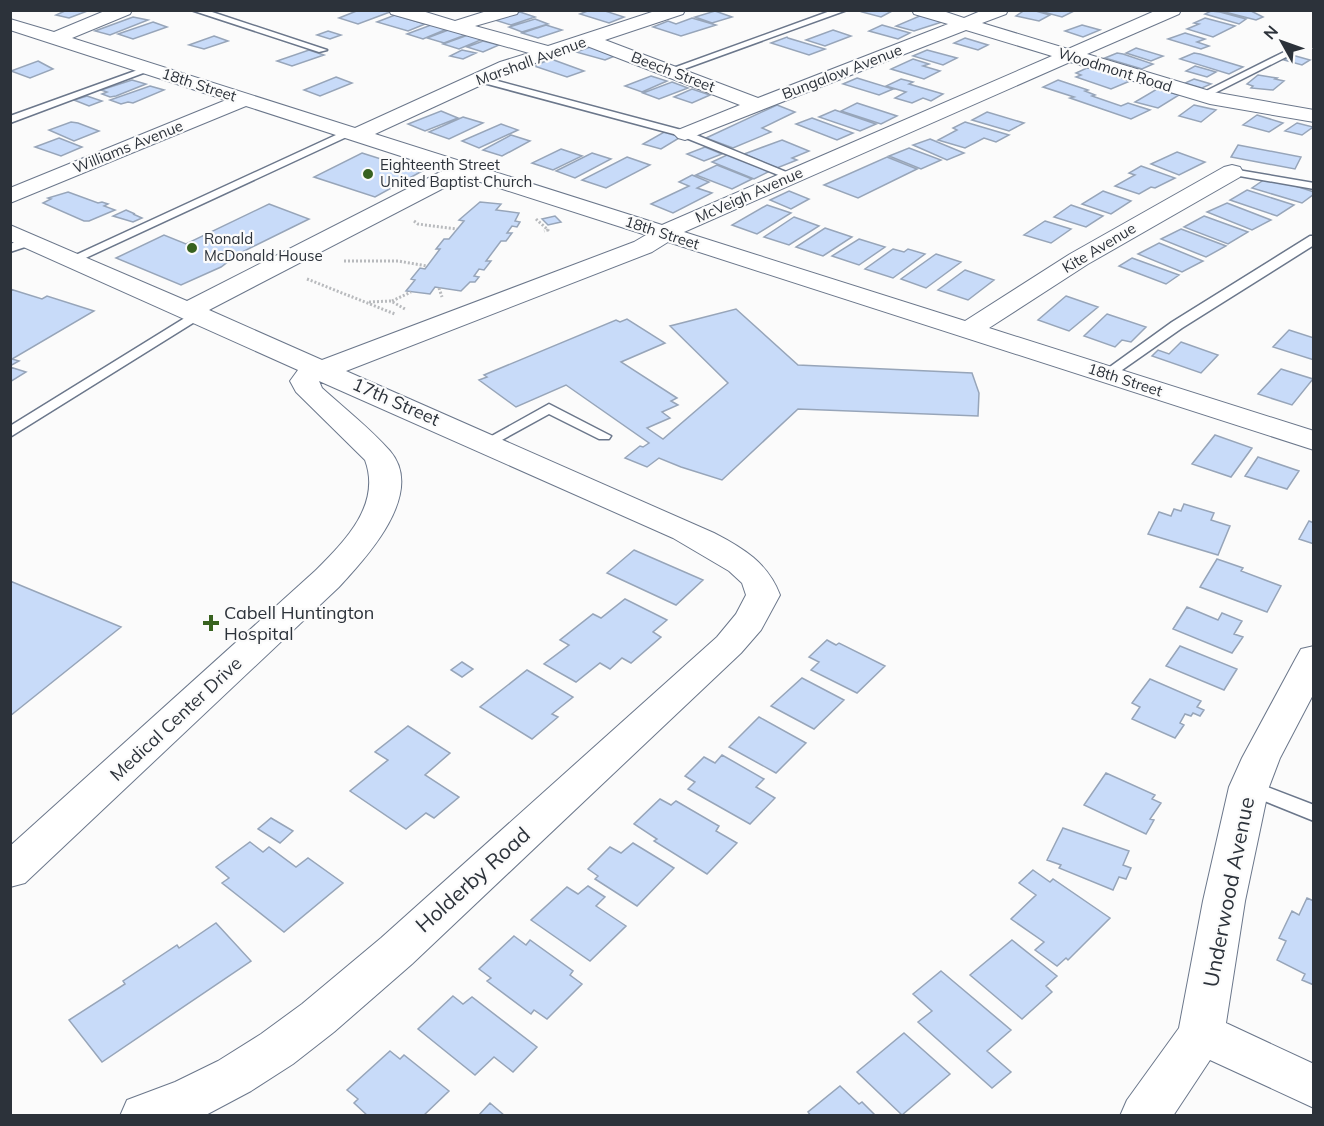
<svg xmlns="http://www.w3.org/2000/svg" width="1324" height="1126" font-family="Mulish,sans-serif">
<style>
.building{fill:#c8dbf9;stroke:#97a5b9;stroke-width:1.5}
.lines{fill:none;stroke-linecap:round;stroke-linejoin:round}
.service-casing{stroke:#6b778b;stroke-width:3}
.minor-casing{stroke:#6b778b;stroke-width:2}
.path{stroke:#b8babd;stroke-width:3;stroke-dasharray:2 2;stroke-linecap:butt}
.service{fill:#fff;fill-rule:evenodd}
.minor{fill:#fff;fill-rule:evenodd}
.poi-dot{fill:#38621f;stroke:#fbfbfb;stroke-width:2}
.labels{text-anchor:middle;stroke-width:4.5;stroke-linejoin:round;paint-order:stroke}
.far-street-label{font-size:15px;fill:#2c323a;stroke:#fbfbfb}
.far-poi-label{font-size:15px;fill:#2c323a;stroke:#fbfbfb;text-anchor:start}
.street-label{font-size:18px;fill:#2c323a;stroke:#fbfbfb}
.poi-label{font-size:18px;fill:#2c323a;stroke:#fbfbfb;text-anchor:start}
.near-street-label{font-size:21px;fill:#2c323a;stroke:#fbfbfb}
</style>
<rect width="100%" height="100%" fill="#fbfbfb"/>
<path class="building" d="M90,10L69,18L56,15L67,10Z
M359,10H384L390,12L358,24L339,18Z
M590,10H602L624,17L609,23L580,14Z
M865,10H894L881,17L862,12Z
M1025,10H1032L1050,15L1039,21L1016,16Z
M1036,10H1076L1062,17Z
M1249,10L1263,17L1256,20L1221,11Z
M715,11L732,17L712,23L695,17Z
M1211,11L1220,12L1246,19L1239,24L1205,14Z
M520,12L535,17L511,25L495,20Z
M395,15L425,24L408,31L377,22Z
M922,15L945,21L914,31L896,26Z
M133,17L148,20L110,35L95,31Z
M692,18L716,25L681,36L653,27L668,21L676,24Z
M1205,18L1235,26L1213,37L1187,29L1199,24L1194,23Z
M535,19L548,24L522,32L509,27Z
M153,22L167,27L133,39L118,34Z
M431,25L447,29L423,39L407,34Z
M546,25L562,30L538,38L522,33Z
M882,25L910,33L898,39L869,31Z
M1082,25L1100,30L1083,37L1065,31Z
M451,29L468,34L444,43L427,38Z
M833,30L851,36L825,46L806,40Z
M328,31L341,35L330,39L317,35Z
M1185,33L1205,39L1197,42L1209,46L1201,49L1168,39Z
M468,35L483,39L459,49L443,44Z
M214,36L228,41L204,49L189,45Z
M787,37L788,38L825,49L809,55L771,43Z
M965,38L988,45L978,50L954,43Z
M483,41L499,45L483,52L467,47Z
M596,45L622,53L605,60L576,52Z
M1136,48L1163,56L1151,61L1126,53Z
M309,50L324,55L292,66L277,61Z
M462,50L476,53L463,59L450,56Z
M927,50L957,58L943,65L913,56Z
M1117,53L1123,54L1153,64L1142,69L1105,58Z
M1194,53L1200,54L1243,67L1229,74L1180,59Z
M1292,55L1310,60L1302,65L1284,60Z
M551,59L584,71L567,77L534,66Z
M913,59L929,64L923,66L940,71L924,79L891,69Z
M38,61L53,69L30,78L11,71Z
M1195,66L1216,72L1207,77L1186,71Z
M1089,67L1130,81L1111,89L1076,77L1081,75L1076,73Z
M1258,75L1277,78L1275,79L1284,81L1273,90L1251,88L1253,86L1247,84Z
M651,76L667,81L642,92L625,86Z
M336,77L352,83L320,96L304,90Z
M857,78L893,89L879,95L843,84Z
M901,79L913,82L909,84L943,94L931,101L923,98L912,103L895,98L906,92L886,86Z
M1194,79L1211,84L1202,88L1185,83Z
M132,80L146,84L116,96L110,97L102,94L107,92L101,90Z
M1058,80L1088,90L1085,91L1095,95L1092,96L1121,106L1128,103L1150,110L1131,119L1070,98L1074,97L1043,87Z
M672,82L688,88L659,99L643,93Z
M150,86L164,90L133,103L128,102L121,104L110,100Z
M692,89L710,95L692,103L674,97Z
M1157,89L1179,95L1158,108L1135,102Z
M87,96L102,101L89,106L74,100Z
M857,103L897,116L881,124L841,111Z
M777,105L795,112L762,128L771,132L733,148L706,138Z
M1194,105L1216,110L1201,122L1179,116Z
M835,110L876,124L860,131L819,117Z
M441,111L458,118L425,131L408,124Z
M987,112L1024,123L1009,131L972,120Z
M1257,115L1283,123L1269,132L1243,125Z
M463,117L483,123L449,139L429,132Z
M812,118L853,133L837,140L796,124Z
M71,122L78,123L99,131L74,141L49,130Z
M965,122L1009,135L996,142L984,138L965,148L938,140L957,130L953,128Z
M1297,123L1313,127L1302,135L1285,131Z
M501,124L518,130L479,148L462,141Z
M666,131L684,135L661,149L643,144Z
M511,135L530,141L502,156L483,150Z
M59,138L82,147L61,156L35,147Z
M930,139L964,153L947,160L913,145Z
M782,140L809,151L792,158L797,160L777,168L744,154Z
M1238,145L1301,157L1295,169L1231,157Z
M705,147L722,154L704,161L687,154Z
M909,148L941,160L921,169L889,156Z
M561,149L582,156L553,170L532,163Z
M1177,152L1205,162L1179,175L1151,164Z
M362,153L406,167L410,165L426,169L375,197L314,177Z
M592,153L611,159L575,178L556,171Z
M729,154L772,170L754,179L712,162Z
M627,157L650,165L606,188L582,180Z
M887,157L917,169L858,198L824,185Z
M717,165L752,179L732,189L696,175Z
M1141,166L1175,178L1155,188L1151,187L1139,194L1115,186L1135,175L1129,173Z
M692,175L709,182L697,188L712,193L673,213L651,204L689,186L679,182Z
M1268,177L1314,192V194L1302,203L1252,188Z
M1247,190L1294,205L1277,216L1230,200Z
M789,191L809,199L791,209L770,200Z
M1103,191L1131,201L1111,214L1082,204Z
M68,192L98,203L102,202L108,204L104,206L115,210L89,221H84L43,203L51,199L48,198Z
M480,202L501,204L496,210L519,213L515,221L520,222L517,227L512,226L507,233H512L506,241H501L486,261H491L484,270L479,269L474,276L479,277L475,282H470L461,291L435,287L430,294L406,291L415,280L411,279L420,268L425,269L440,249H436L444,239H449L464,221L459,220Z
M1227,203L1271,220L1252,230L1207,212Z
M269,204L309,219L226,260L229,261L221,267L181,285L116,258L164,235L186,244Z
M767,205L791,213L757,234L732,225Z
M1071,205L1103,216L1086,227L1054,217Z
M126,210L135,214H133L142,218L133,222L113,216Z
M555,216L561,222L548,225L542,219Z
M1204,216L1248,232L1228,244L1184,227Z
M794,217L819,226L789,245L764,237Z
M1045,221L1071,229L1051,243L1024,235Z
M825,228L852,237L823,256L796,247Z
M1181,229L1226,246L1206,257L1161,239Z
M859,239L885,247L859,265L832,256Z
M1159,243L1203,261L1182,272L1138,254Z
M893,249L904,252L908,249L925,254L893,278L865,269Z
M936,254L961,262L926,288L901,279Z
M1132,258L1179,275L1166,284L1119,266Z
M965,270L994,280L968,300L938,290Z
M10,289L42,299L47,296L94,311L12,359L19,361L10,366Z
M1066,296L1098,307L1069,331L1038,320Z
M736,309L798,365L972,373L979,393L978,416L798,409L722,480L681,467L659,458L647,467L625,458L640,446L643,447L649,443L566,385L516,407L479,380L487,377L484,375L616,320L620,322L627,319L665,343L621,362L677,398L671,401L678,405L662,412L670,418L647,428L663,439L728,383L670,326Z
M1107,314L1146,327L1131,342L1122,340L1115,347L1084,336Z
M1289,330L1314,338V360L1273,347Z
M1181,342L1218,355L1201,373L1152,356L1158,350L1169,354Z
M10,367L26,372L10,382Z
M1281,369L1313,379L1292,405L1258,394Z
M1215,435L1252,448L1231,477L1192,464Z
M1258,457L1299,471L1287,489L1245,476Z
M1184,504L1214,513L1211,520L1230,526L1218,555L1148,534L1159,512L1171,516L1174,509L1181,511Z
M1309,521L1314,523V544L1299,539Z
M634,550L703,580L676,605L607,573Z
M1217,559L1243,568L1241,571L1281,586L1267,612L1200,587Z
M10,581L121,627L10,716Z
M625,599L667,620L653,632L661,637L631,663L622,658L610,669L600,663L576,682L544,664L569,645L560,640L593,614L601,618Z
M1187,607L1218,620L1222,613L1242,621L1234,634L1243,637L1232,653L1173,629Z
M827,640L836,645L839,643L885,666L857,693L811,670L819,662L809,657Z
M1180,646L1237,669L1224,690L1166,666Z
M462,662L473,669L462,677L451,670Z
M527,670L573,697L552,714L558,717L532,739L480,707Z
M802,678L844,700L814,729L771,706Z
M1150,679L1201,701L1197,707L1204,710L1200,716L1193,713L1191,716L1185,714L1180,723L1184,725L1175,738L1132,719L1140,707L1132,703Z
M759,717L806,743L776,773L729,747Z
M408,726L450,753L425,775L459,797L434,818L426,813L406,829L350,791L388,760L375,752Z
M722,755L764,779L756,787L775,798L750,824L688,789L695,782L685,776L704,757L715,763Z
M1106,773L1155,795L1152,799L1161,803L1150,819L1154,820L1146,834L1084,805Z
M660,799L671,805L676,801L719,826L716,831L737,843L707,874L654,841L657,839L634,824Z
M271,818L293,831L280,843L258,829Z
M1063,828L1129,851L1123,865L1131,868L1126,879L1119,877L1113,890L1059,868L1061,865L1047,860Z
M250,842L263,852L269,847L296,867L308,858L343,883L284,932L222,883L229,878L216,867Z
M633,843L674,868L637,906L595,879L598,876L588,869L610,847L621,853Z
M1033,870L1050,882L1053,879L1110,918L1068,960L1066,958L1057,966L1035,950L1044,942L1011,919L1036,895L1019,883Z
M588,886L605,897L596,906L626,926L590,961L531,920L567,887L578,894Z
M1307,898L1314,901V985L1302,980L1305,974L1277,960L1286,941L1279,938L1292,911L1299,915Z
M216,923L251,961L102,1062L69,1020L125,984L123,981L177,945L179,948Z
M514,936L526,945L530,940L573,971L570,975L582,984L547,1019L534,1010L531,1014L487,981L491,978L479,969Z
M1012,940L1057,976L1046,986L1052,992L1022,1019L970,975Z
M941,971L1011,1030L987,1051L1011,1072L992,1088L918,1022L932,1011L913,994Z
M453,996L463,1004L472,997L537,1047L513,1072L494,1057L475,1075L418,1029Z
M904,1033L950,1074L902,1115L857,1072Z
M390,1051L400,1059L404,1055L449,1091L423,1116H368L354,1103L358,1099L347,1090Z
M840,1086L859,1104L862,1102L876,1116H811L808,1112Z
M490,1103L505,1116H478Z"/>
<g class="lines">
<defs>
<path id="service" d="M191,10H206L327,50L319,52Z
M833,10H847L673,73L665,71Z
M1284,52L1292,54L1205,98L1196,96Z
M146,67L154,69L10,123V116Z
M479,76L689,132L796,176L794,178H786L681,136L476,81L474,79Z
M349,129L353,130V134L77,262H69L67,259Z
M1232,169L1314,183V189L1228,174L1226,172Z
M1310,236H1314V245L1182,328L1112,377L1107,378L1100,374L1172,322Z
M30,237L36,241L34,244L10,252V244Z
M196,311L201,312L203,315L201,318L10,437V426Z
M549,404L611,436L609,439H599L549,414L491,446L486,447L479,443Z
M1249,780L1314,805V821L1242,792L1239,787L1242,782Z"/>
<path id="minor" d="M107,10H132L130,14L72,38L355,128L500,62L529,53L391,14L389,10H419L455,21L490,10H519L517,14L475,26L548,46L658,10H685L683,14L605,40L758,98L948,24L914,14L912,10H940L964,18L983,10H1008L1006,14L982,23L1068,49L1157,10H1181L1179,14L1087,54L1213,92L1314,110V122L1210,104L1070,62L684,232L965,321L1070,254L1224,167L1232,165L1240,167L1243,172L1240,177L1088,264L989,328L1314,431V450L668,242L652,252L346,371L714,533C743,548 768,563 780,595L761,630L741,653L412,964L334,1032L293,1064L251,1091L204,1116H120L127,1100L175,1082L218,1061L261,1034L302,1004L381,938L717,637L736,614L746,595L742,583L729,571L673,538L319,381L322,388C344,408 370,428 390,451C426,493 367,557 339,587L25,883L10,887V846L315,571C344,542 382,505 365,460L296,392L290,381L298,370L10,241V225L187,301L444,170L246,106L10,203V188L226,100L10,30V19L54,32ZM966,30L1052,56L662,225L375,134L514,70L587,46L740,105L678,130L674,134L678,138L685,140ZM465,177L646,235L634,242L322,360L209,310Z
M1314,646V693L1280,758L1269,787L1245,901L1226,1023L1314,1064V1108L1210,1060L1173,1116H1120L1127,1100L1179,1028L1203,901L1229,787L1242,758L1296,658L1301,649Z"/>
</defs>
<use href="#service" class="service-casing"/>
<use href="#minor" class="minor-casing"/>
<path class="path" d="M536,219L548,230L544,231
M414,221L418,224L457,229
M344,261H398L427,266
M307,279L395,314
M439,288L442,297
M392,301L411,292
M369,302L391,301L405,309"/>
<use href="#service" class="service"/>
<use href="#minor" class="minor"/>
</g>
<g class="poi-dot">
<circle cx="368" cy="174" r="6"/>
<circle cx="192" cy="248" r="6"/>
<path d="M208 614h6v6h6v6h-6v6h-6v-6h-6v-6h6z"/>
</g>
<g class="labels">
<g class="far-street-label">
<text transform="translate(531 61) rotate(-20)" y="5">Marshall Avenue</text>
<text transform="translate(1115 70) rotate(17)" y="5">Woodmont Road</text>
<text transform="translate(673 72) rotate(21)" y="5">Beech Street</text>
<text transform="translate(842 72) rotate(-21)" y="5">Bungalow Avenue</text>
<text transform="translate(199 85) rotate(18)" y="5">18th Street</text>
<text transform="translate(128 147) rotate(-22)" y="5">Williams Avenue</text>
<text transform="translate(749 195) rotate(-24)" y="5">McVeigh Avenue</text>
<text transform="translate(662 233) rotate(18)" y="5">18th Street</text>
<text transform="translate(1099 248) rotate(-31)" y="5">Kite Avenue</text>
<text transform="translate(1125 380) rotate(18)" y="5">18th Street</text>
</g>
<g class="far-poi-label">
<text x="380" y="170">Eighteenth Street<tspan x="380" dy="17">United Baptist Church</tspan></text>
<text x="204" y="244">Ronald<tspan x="204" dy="17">McDonald House</tspan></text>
</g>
<g class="street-label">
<text transform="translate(396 402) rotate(24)" y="6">17th Street</text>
<text transform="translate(176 719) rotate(-43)" y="6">Medical Center Drive</text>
</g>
<g class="poi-label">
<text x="224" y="619">Cabell Huntington<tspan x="224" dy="21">Hospital</tspan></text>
</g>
<g class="near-street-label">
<text transform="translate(473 880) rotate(-42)" y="7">Holderby Road</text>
<text transform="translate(1229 892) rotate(-79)" y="7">Underwood Avenue</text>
</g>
</g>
<rect width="1324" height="1126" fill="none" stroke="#2c323a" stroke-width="24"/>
<g transform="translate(1282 42) rotate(310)" stroke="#fbfbfb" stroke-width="4.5" paint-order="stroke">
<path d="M0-4.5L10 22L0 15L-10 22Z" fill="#2c323a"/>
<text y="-9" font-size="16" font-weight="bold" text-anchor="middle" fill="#2c323a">N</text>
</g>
</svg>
